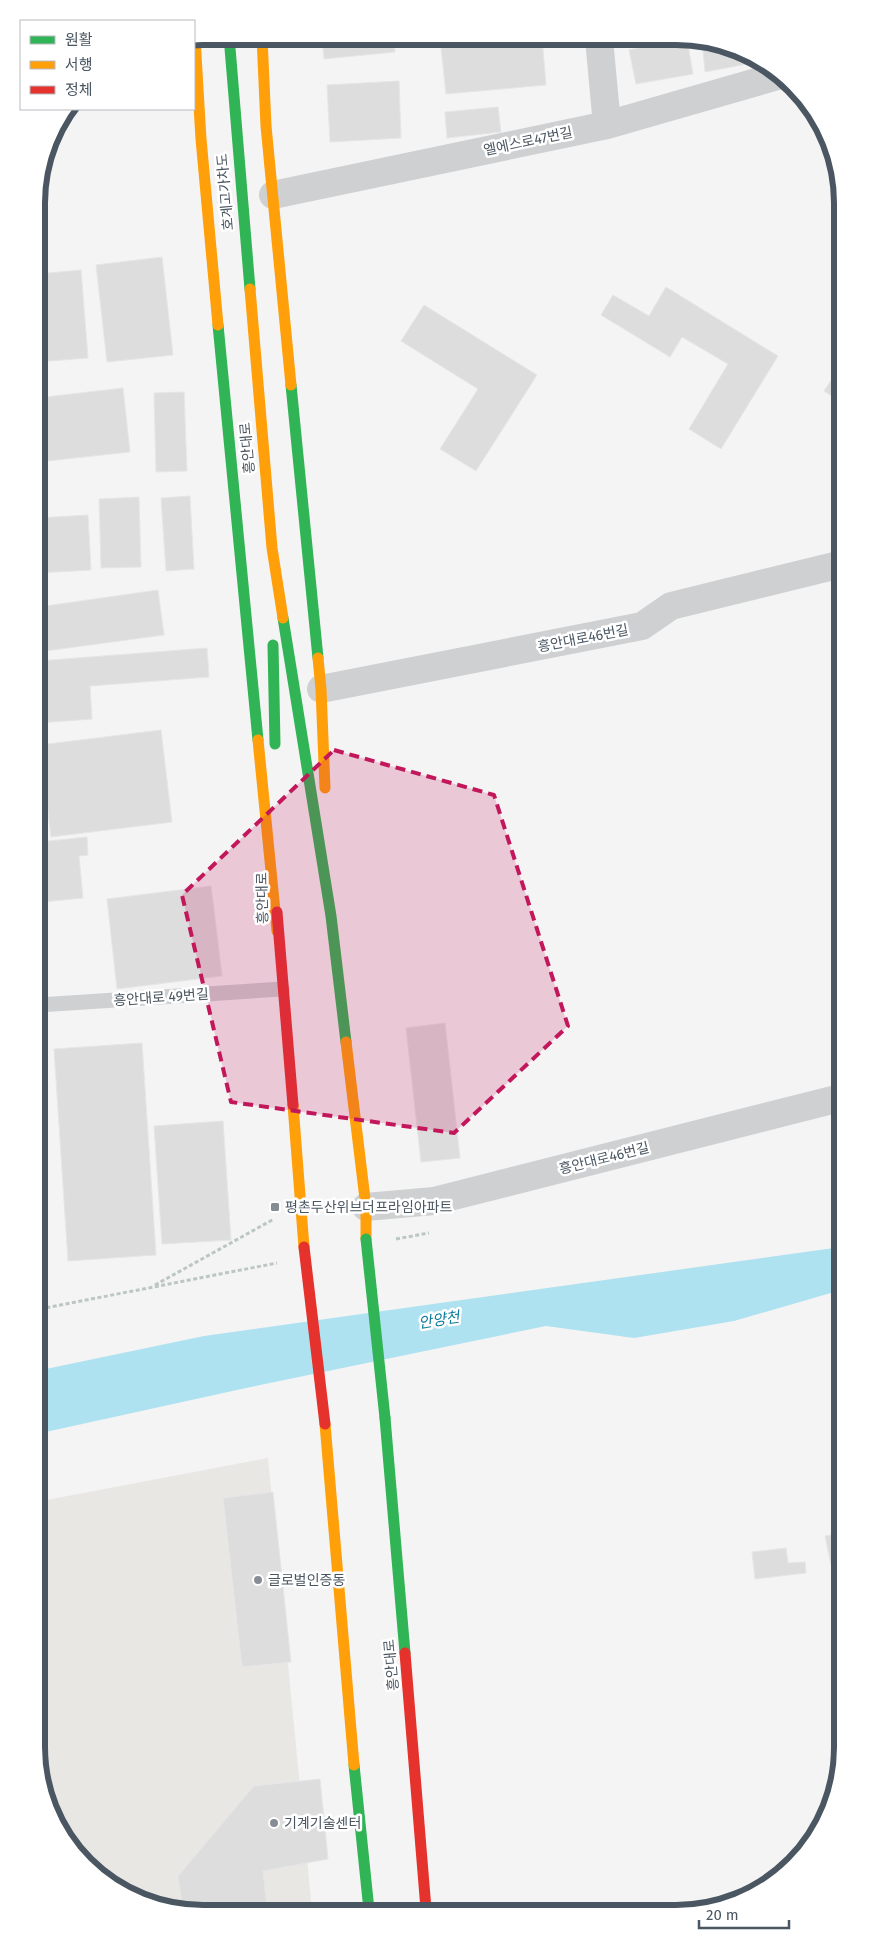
<svg xmlns="http://www.w3.org/2000/svg" width="879" height="1950" font-family="'Fira Sans','Noto Sans KR',sans-serif">
<style>
.commercial{fill:#e8e7e3}
.water{fill:#aee2f0}
.building{fill:#ddddde;stroke:#e5e6e7}
.lines{fill:none;stroke-linecap:round;stroke-linejoin:round}
.path{stroke:#bcc7c4;stroke-width:3;stroke-dasharray:4 2.5;stroke-linecap:butt}
.lane{stroke:#ced0d2;stroke-width:15}
.street{stroke:#ced0d2;stroke-width:28}
.fast{stroke:#30b455;stroke-width:11}
.slow{stroke:#ff9f0a;stroke-width:11}
.jam{stroke:#e5322d;stroke-width:11}
.fast-bridge{stroke:#30b455;stroke-width:11}
.jam-bridge{stroke:#e5322d;stroke-width:11}
.marked{fill:#c2185b;fill-opacity:0.2;stroke:#c2185b;stroke-width:4;stroke-dasharray:10 6;stroke-linejoin:round}
.poi-dot{fill:#868d94;stroke:#fff;stroke-width:2}
.labels{text-anchor:middle;stroke-width:5;stroke-linejoin:round;paint-order:stroke}
.street-label{font-size:14px;fill:#4a5661;stroke:#fff}
.poi-label{font-size:14px;fill:#4a5661;stroke:#fff;text-anchor:start}
.water-label{font-size:15px;font-style:italic;fill:#0c7c9b;stroke:#fff}
.rim{fill:none;stroke:#4a5661;stroke-width:6}
</style>
<rect width="100%" height="100%" fill="#f4f4f4"/>
<path class="commercial" d="M268,1458L312,1910L171,1911L93,1872L64,1839L42,1791L41,1501Z"/>
<path class="water" d="M841,1247V1290L734,1321L634,1338L546,1326L246,1388L41,1433V1370L204,1336Z"/>
<path class="building" d="M322,37H394L395,52L324,59Z
M440,38H542L546,85L446,94Z
M682,39H687L693,74L636,84L629,50Z
M702,39H708L752,61V63L705,72Z
M399,81L401,138L330,142L327,85Z
M498,107L501,132L447,138L445,112Z
M162,257L173,355L107,362L96,265Z
M81,270L88,358L37,362V274Z
M666,287L778,356L721,449L689,429L728,364L682,337L670,357L601,315L613,295L649,316Z
M424,305L537,375L476,471L440,449L478,389L401,341Z
M838,370V400L824,391Z
M123,388L130,452L38,462L37,398Z
M184,392L187,471L156,472L154,393Z
M190,496L194,569L166,571L161,498Z
M139,497L141,567L101,568L99,499Z
M88,515L91,570L38,573V518Z
M158,590L164,635L38,652V607Z
M207,648L209,677L90,686L92,719L38,723V661Z
M161,730L172,822L51,837L40,745Z
M87,837L88,855L79,856L83,898L43,902L39,842Z
M211,886L222,976L117,989L107,899Z
M445,1023L460,1158L421,1162L406,1028Z
M142,1043L156,1255L68,1261L54,1049Z
M223,1121L231,1240L162,1244L154,1126Z
M40,1165L47,1280H40Z
M273,1492L291,1662L242,1667L223,1498Z
M842,1533V1563L831,1565L825,1536Z
M786,1548L788,1563L805,1562L806,1573L755,1579L752,1552Z
M42,1759L51,1806L49,1807L42,1791Z
M320,1779L328,1859L263,1871L267,1910L183,1911L178,1876L254,1786Z"/>
<g class="lines">
<path class="path" d="M396,1239L429,1233
M155,1285L274,1219
M40,1309L277,1263"/>
<path class="lane" d="M39,1005L282,989"/>
<path class="street" d="M599,39L607,125
M273,195L607,125L781,75
M321,689L642,626L671,606L838,565
M366,1207L434,1201L840,1098"/>
<path class="fast" d="M229,36L250,289
M218,325L258,740
M291,385L318,658
M283,618L331,916L346,1042
M273,645L275,744
M385,1418L405,1653
M354,1765L369,1910"/>
<path class="slow" d="M262,37L266,126L291,385
M195,38L201,139L218,325
M250,289L272,548L283,618
M318,658L321,689L325,788
M258,740L277,931
M346,1042L366,1207V1239
M293,1105L304,1247
M325,1424L354,1765"/>
<path class="jam" d="M277,912L293,1105
M405,1653L426,1909"/>
<path class="fast-bridge" d="M366,1239L385,1418"/>
<path class="jam-bridge" d="M304,1247L325,1424"/>
</g>
<path class="marked" d="M334,750L494,795L568,1026L454,1133L231,1102L182,895Z"/>
<g class="poi-dot">
<rect x="270" y="1202" width="10" height="10" rx="2.5"/>
<circle cx="258" cy="1580" r="5"/>
<circle cx="274" cy="1823" r="5"/>
</g>
<g class="labels">
<g class="street-label">
<text transform="translate(528 141) rotate(-12)" y="5">엘에스로47번길</text>
<text transform="translate(225 192) rotate(-95)" y="5">호계고가차도</text>
<text transform="translate(247 448) rotate(-95)" y="5">흥안대로</text>
<text transform="translate(583 638) rotate(-11)" y="5">흥안대로46번길</text>
<text transform="translate(262 898) rotate(-91)" y="5">흥안대로</text>
<text transform="translate(161 997) rotate(-4)" y="5">흥안대로 49번길</text>
<text transform="translate(604 1158) rotate(-14)" y="5">흥안대로46번길</text>
<text transform="translate(391 1665) rotate(-95)" y="5">흥안대로</text>
</g>
<g class="poi-label">
<text x="285" y="1212">평촌두산위브더프라임아파트</text>
<text x="268" y="1585">글로벌인증동</text>
<text x="284" y="1828">기계기술센터</text>
</g>
<g class="water-label">
<text transform="translate(439 1320) rotate(-9)" y="5">안양천</text>
</g>
</g>
<path d="M0 0H879V1950H0ZM203 45H676A158 158 0 0 1 834 203V1747A158 158 0 0 1 676 1905H203A158 158 0 0 1 45 1747V203A158 158 0 0 1 203 45Z" fill="#fff" fill-rule="evenodd"/>
<path class="rim" d="M203 45H676A158 158 0 0 1 834 203V1747A158 158 0 0 1 676 1905H203A158 158 0 0 1 45 1747V203A158 158 0 0 1 203 45Z"/>
<rect x="20" y="20" width="175" height="90" fill="#ffffff" stroke="#b7bbc0"/>
<rect x="30" y="36" width="25" height="8" fill="#30b455" stroke="#b7bbc0"/>
<text x="65" y="45" font-size="15" fill="#4a5661">원활</text>
<rect x="30" y="61" width="25" height="8" fill="#ff9f0a" stroke="#b7bbc0"/>
<text x="65" y="70" font-size="15" fill="#4a5661">서행</text>
<rect x="30" y="86" width="25" height="8" fill="#e5322d" stroke="#b7bbc0"/>
<text x="65" y="95" font-size="15" fill="#4a5661">정체</text>
<path d="M699 1920v8h90v-8" fill="none" stroke="#4a5661" stroke-width="2.5"/>
<text x="706" y="1920" font-size="15" fill="#4a5661" stroke="#ffffff" stroke-width="4" paint-order="stroke">20 m</text>
</svg>
